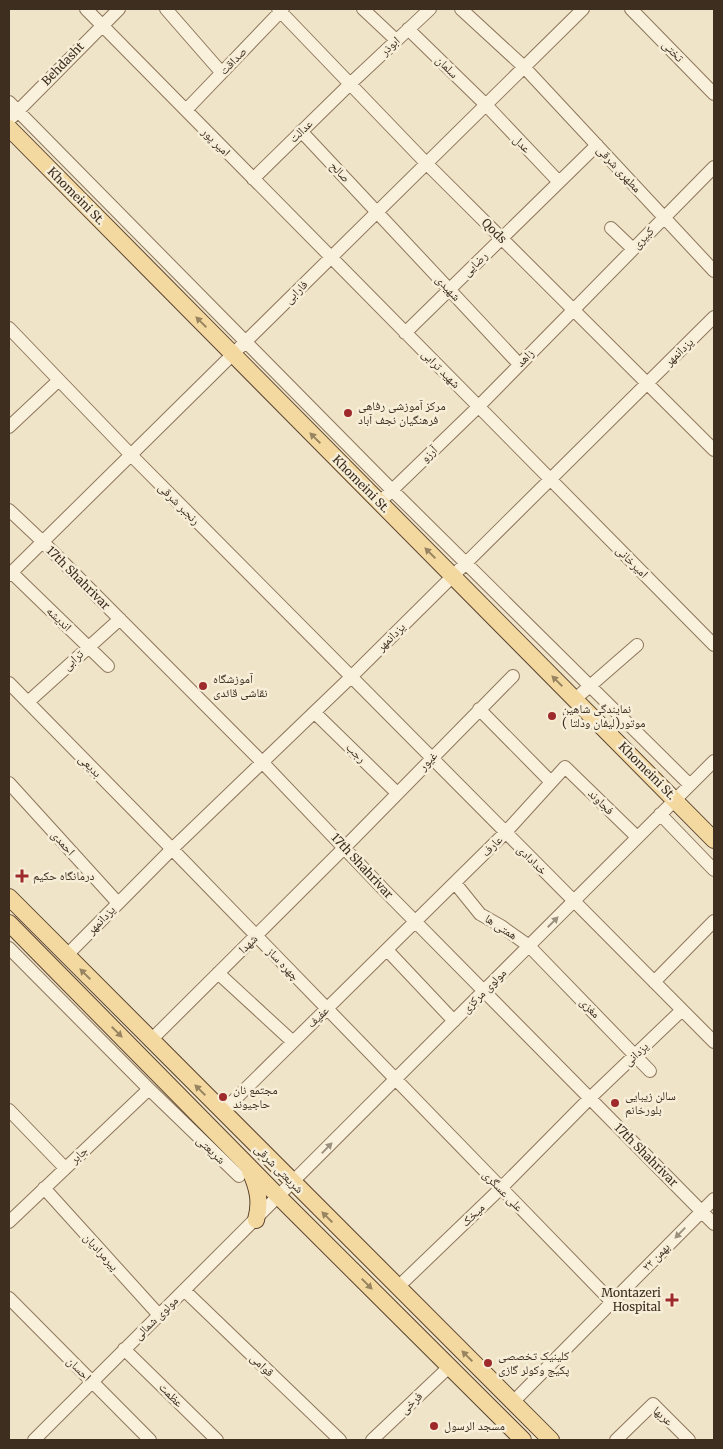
<svg xmlns="http://www.w3.org/2000/svg" width="723" height="1449" font-family="Merriweather,'Noto Naskh Arabic',serif">
<style>
.lines{fill:none;stroke-linecap:round;stroke-linejoin:round}
.minor-casing{stroke:#8d765c;stroke-width:14}
.major-casing{stroke:#5b4430;stroke-width:18}
.minor{stroke:#faf1dc;stroke-width:12}
.major{stroke:#f3d9a0;stroke-width:16}
.oneway{fill:#988460}
.oneway2{fill:#9c907e}
.poi-dot{fill:#9e2a2b;stroke:#f7eed8;stroke-width:2}
.labels{text-anchor:middle;stroke-width:5;stroke-linejoin:round;paint-order:stroke}
.street-label{font-size:12px;fill:#3d2e20;stroke:#f7eed8}
.poi-label{font-size:12px;fill:#3d2e20;stroke:#f7eed8;text-anchor:start}
</style>
<rect width="100%" height="100%" fill="#f0e4c8"/>
<g class="lines">
<defs>
<path id="minor" d="M86,9L714,645
M166,9L221,72
M278,9L427,164L714,450
M363,9L396,40
M461,9L524,67L714,271
M631,9L714,94
M408,29L486,105L559,182
M9,102L392,490L690,785
M186,110L283,9
M9,120L119,9
M301,131L519,364
M253,179L350,84L430,9
M611,228L633,249
M9,328L131,455L714,1042
M405,333L597,145
M9,427L59,380
M386,496L478,407L714,167
M9,510L42,541L263,763L386,892L714,1224
M11,572L108,666
M9,575L583,9
M9,683L172,849L612,1302
M575,699L637,645
M28,702L120,619
M479,709L551,782
M315,713L397,793
M9,783L118,903
M660,814L714,870
M455,883L480,914L501,926L529,946L650,1071
M9,948L149,1089L239,1176
M387,950L454,1021
M67,955L172,849L351,677L714,317
M218,973L293,1042
M654,982L714,921
M151,1040L345,847L513,676
M9,1110L65,1168
M222,1112L505,833L565,767L637,837
M44,1188L159,1315
M9,1222L149,1089
M398,1287L501,1188L590,1098L682,1010
M184,1290L340,1440
M9,1298L150,1440
M124,1349L217,1440
M513,1402L714,1199
M34,1440L714,761
M372,1440L449,1367
M616,1440L653,1404L689,1440"/>
<path id="major" d="M9,128L714,840
M9,897L551,1440
M9,923L279,1197L523,1440
M250,1171C258,1188 261,1202 256,1220"/>
</defs>
<use href="#minor" class="minor-casing"/>
<use href="#major" class="major-casing"/>
<use href="#minor" class="minor"/>
<use href="#major" class="major"/>
</g>
<defs><path id="oneway-solid" d="M-6-.8H1V-3.2L6.5 0L1 3.2V.8H-6Z" transform="scale(1.25)"/></defs>
<g class="oneway">
<use href="#oneway-solid" transform="translate(201 322) rotate(-135)"/>
<use href="#oneway-solid" transform="translate(315 438) rotate(-135)"/>
<use href="#oneway-solid" transform="translate(430 553) rotate(-135)"/>
<use href="#oneway-solid" transform="translate(557 681) rotate(-135)"/>
<use href="#oneway-solid" transform="translate(85 974) rotate(-135)"/>
<use href="#oneway-solid" transform="translate(117 1032) rotate(45)"/>
<use href="#oneway-solid" transform="translate(200 1090) rotate(-135)"/>
<use href="#oneway-solid" transform="translate(327 1217) rotate(-135)"/>
<use href="#oneway-solid" transform="translate(367 1284) rotate(45)"/>
<use href="#oneway-solid" transform="translate(467 1356) rotate(-135)"/>
</g>
<g class="oneway2">
<use href="#oneway-solid" transform="translate(553 922) rotate(-45)"/>
<use href="#oneway-solid" transform="translate(327 1148) rotate(-46)"/>
<use href="#oneway-solid" transform="translate(680 1233) rotate(134)"/>
</g>
<g class="poi-dot">
<circle cx="348" cy="413" r="5"/>
<circle cx="203" cy="686" r="5"/>
<circle cx="552" cy="716" r="5"/>
<path d="M19.5 868.5h5v5h5v5h-5v5h-5v-5h-5v-5h5z"/>
<circle cx="223" cy="1097" r="5"/>
<circle cx="615" cy="1103" r="5"/>
<path d="M669.5 1292.5h5v5h5v5h-5v5h-5v-5h-5v-5h5z"/>
<circle cx="488" cy="1363" r="5"/>
<circle cx="434" cy="1426" r="5"/>
</g>
<g class="labels">
<g class="street-label">
<text transform="translate(390 46) rotate(-43)" y="4">ابوذر</text>
<text transform="translate(673 51) rotate(46)" y="4">تختی</text>
<text transform="translate(233 61) rotate(-46)" y="4">صداقت</text>
<text transform="translate(63 64) rotate(-46)" y="4">Behdasht</text>
<text transform="translate(447 67) rotate(45)" y="4">سلمان</text>
<text transform="translate(301 131) rotate(-44)" y="4">عدالت</text>
<text transform="translate(216 142) rotate(45)" y="4">امیر پور</text>
<text transform="translate(522 144) rotate(46)" y="4">عدل</text>
<text transform="translate(619 169) rotate(47)" y="4">مطهری شرقی</text>
<text transform="translate(340 172) rotate(47)" y="4">صالح</text>
<text transform="translate(76 196) rotate(45)" y="4">Khomeini St.</text>
<text transform="translate(494 231) rotate(45)" y="4">Qods</text>
<text transform="translate(643 238) rotate(-46)" y="4">کبیری</text>
<text transform="translate(475 264) rotate(-44)" y="4">رضایی</text>
<text transform="translate(448 288) rotate(47)" y="4">شهیدی</text>
<text transform="translate(296 292) rotate(-45)" y="4">فارابی</text>
<text transform="translate(679 352) rotate(-44)" y="4">یزدانمهر</text>
<text transform="translate(525 358) rotate(-45)" y="4">زاهد</text>
<text transform="translate(441 369) rotate(45)" y="4">شهید ترابی</text>
<text transform="translate(429 454) rotate(-44)" y="4">آرزو</text>
<text transform="translate(361 484) rotate(45)" y="4">Khomeini St.</text>
<text transform="translate(179 504) rotate(45)" y="4">رنجبر شرقی</text>
<text transform="translate(632 562) rotate(45)" y="4">امیرخانی</text>
<text transform="translate(78 578) rotate(45)" y="4">17th Shahrivar</text>
<text transform="translate(59 619) rotate(44)" y="4">اندیشه</text>
<text transform="translate(391 637) rotate(-45)" y="4">یزدانمهر</text>
<text transform="translate(73 660) rotate(-43)" y="4">ترابی</text>
<text transform="translate(356 753) rotate(45)" y="4">رجب</text>
<text transform="translate(428 761) rotate(-46)" y="4">غیور</text>
<text transform="translate(90 766) rotate(45)" y="4">بدیعی</text>
<text transform="translate(647 771) rotate(45)" y="4">Khomeini St.</text>
<text transform="translate(601 802) rotate(44)" y="4">فجاوند</text>
<text transform="translate(63 843) rotate(48)" y="4">احمدی</text>
<text transform="translate(492 846) rotate(-45)" y="4">عارف</text>
<text transform="translate(532 860) rotate(45)" y="4">خدادادی</text>
<text transform="translate(362 866) rotate(47)" y="4">17th Shahrivar</text>
<text transform="translate(101 920) rotate(-46)" y="4">یزدانمهر</text>
<text transform="translate(501 927) rotate(33)" y="4">همتی ها</text>
<text transform="translate(248 944) rotate(-45)" y="4">شهدا</text>
<text transform="translate(283 964) rotate(46)" y="4">چهره ساز</text>
<text transform="translate(484 991) rotate(-45)" y="4">مولوی مرکزی</text>
<text transform="translate(590 1008) rotate(46)" y="4">مغزی</text>
<text transform="translate(318 1017) rotate(-44)" y="4">عفیف</text>
<text transform="translate(636 1054) rotate(-43)" y="4">یزدانی</text>
<text transform="translate(211 1150) rotate(44)" y="4">شریعتی</text>
<text transform="translate(79 1155) rotate(-43)" y="4">جابر</text>
<text transform="translate(646 1155) rotate(45)" y="4">17th Shahrivar</text>
<text transform="translate(279 1169) rotate(45)" y="4">شریعتی شرقی</text>
<text transform="translate(503 1191) rotate(46)" y="4">علی عسگری</text>
<text transform="translate(473 1215) rotate(-44)" y="4">میخک</text>
<text transform="translate(101 1252) rotate(48)" y="4">پیرمرادیان</text>
<text transform="translate(656 1257) rotate(-46)" y="4">۲۲ بهمن</text>
<text transform="translate(156 1318) rotate(-44)" y="4">مولوی شمالی</text>
<text transform="translate(262 1365) rotate(44)" y="4">قوامی</text>
<text transform="translate(79 1369) rotate(45)" y="4">احسان</text>
<text transform="translate(171 1395) rotate(45)" y="4">عظمت</text>
<text transform="translate(411 1403) rotate(-44)" y="4">فرخی</text>
<text transform="translate(663 1416) rotate(41)" y="4">عربها</text>
</g>
<g class="poi-label">
<text x="358" y="410">مرکز آموزشی رفاهی<tspan x="358" dy="14">فرهنگیان نجف آباد</tspan></text>
<text x="213" y="683">آموزشگاه<tspan x="213" dy="14">نقاشی قائدی</tspan></text>
<text x="562" y="713">نمایندگی شاهین<tspan x="562" dy="14">موتور(لیفان ودلتا )</tspan></text>
<text x="33" y="880">درمانگاه حکیم</text>
<text x="233" y="1094">مجتمع نان<tspan x="233" dy="14">حاجیوند</tspan></text>
<text x="625" y="1100">سالن زیبایی<tspan x="625" dy="14">بلورخانم</tspan></text>
<text x="661" y="1297" text-anchor="end">Montazeri<tspan x="661" dy="14">Hospital</tspan></text>
<text x="498" y="1360">کلینیک تخصصی<tspan x="498" dy="14">پکیج وکولر گازی</tspan></text>
<text x="444" y="1430">مسجد الرسول</text>
</g>
</g>
<rect width="723" height="1449" fill="none" stroke="#3d2e20" stroke-width="20"/>
</svg>
